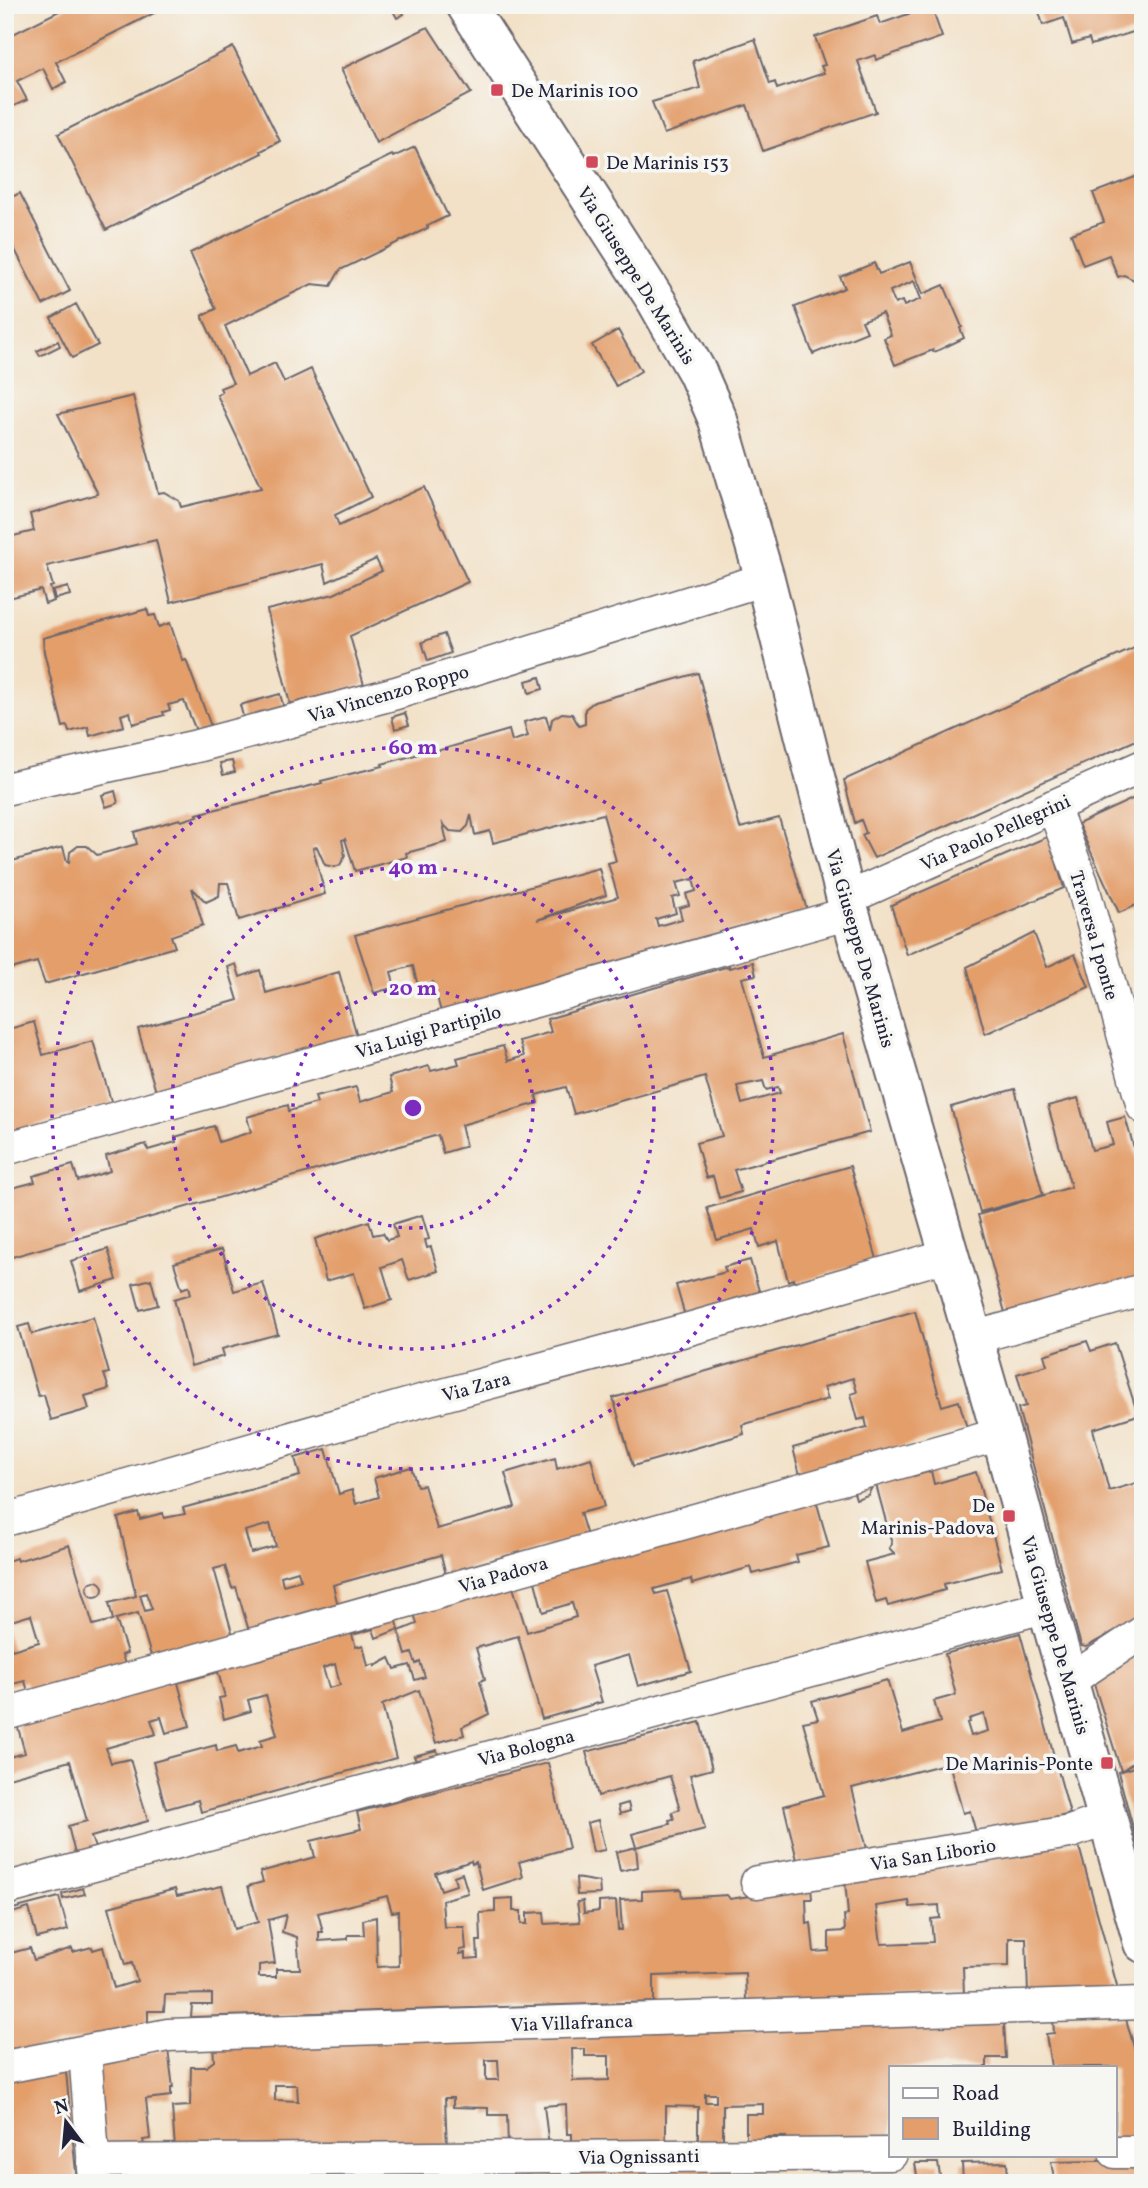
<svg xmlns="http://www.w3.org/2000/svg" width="1148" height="2188" font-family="Vollkorn,serif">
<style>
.building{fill:#e39e6b;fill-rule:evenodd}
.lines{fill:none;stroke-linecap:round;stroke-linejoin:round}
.minor-casing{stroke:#6b656c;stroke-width:35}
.tertiary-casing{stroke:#6b656c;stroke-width:42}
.minor{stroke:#fff;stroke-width:32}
.tertiary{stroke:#fff;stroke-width:38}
.ring{fill:none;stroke:#7b2cbf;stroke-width:3.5;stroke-dasharray:3.5 7}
.poi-dot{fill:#d1495b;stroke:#f6f6f2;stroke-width:2.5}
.labels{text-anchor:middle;stroke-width:7;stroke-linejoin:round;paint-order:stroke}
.poi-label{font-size:19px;fill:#22223b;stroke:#f6f6f2;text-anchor:start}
.street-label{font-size:19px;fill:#22223b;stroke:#f6f6f2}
.centre{fill:#7b2cbf;stroke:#f6f6f2;stroke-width:3.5}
.ring-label{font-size:21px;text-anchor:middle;font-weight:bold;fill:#7b2cbf;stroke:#f6f6f2;stroke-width:7;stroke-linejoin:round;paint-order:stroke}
</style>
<rect width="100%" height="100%" fill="#f6f6f2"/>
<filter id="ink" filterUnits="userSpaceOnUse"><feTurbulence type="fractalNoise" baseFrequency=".0143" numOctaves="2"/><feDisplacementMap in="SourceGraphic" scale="14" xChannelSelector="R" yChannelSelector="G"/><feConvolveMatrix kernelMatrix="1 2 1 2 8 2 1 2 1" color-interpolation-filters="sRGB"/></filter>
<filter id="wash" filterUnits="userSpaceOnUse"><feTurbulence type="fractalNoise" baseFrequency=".00686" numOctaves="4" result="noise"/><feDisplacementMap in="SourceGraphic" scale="28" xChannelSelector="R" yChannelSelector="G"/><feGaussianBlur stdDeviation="1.57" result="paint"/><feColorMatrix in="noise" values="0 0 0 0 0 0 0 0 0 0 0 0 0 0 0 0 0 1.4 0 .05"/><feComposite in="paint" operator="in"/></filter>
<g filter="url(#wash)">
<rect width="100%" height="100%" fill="#f2e1c7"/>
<g id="blocks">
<path class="building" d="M71,5H170L56,62L66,82L53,89L43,68L17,81L27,100L5,110V38Z
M400,5L404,14L397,18L392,9Z
M1037,5H1143V29L1091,45L1089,39L1072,44L1064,18L1043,25Z
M931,6L942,37L876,60L875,55L858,61L876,112L763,151L747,105L664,134L652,102L700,88L693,61L755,39L770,84L775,82L777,89L824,73L821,66L825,65L815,37L877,16L880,24Z
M428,27L471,93L376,143L341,69Z
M233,47L280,141L261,151L262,153L106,230L58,134Z
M415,147L448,216L427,226L428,228L340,270L331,286L312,284L225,326L247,376L275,363L284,382L311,369L371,497L335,515L339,526L424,487L468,582L350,636L364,685L290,704L267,610L334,594L382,571L376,559L327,582L323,564L171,602L156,540L47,566L53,586L50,587L54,601L45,604L41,590L5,599V538L34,531L30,514L98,494L58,414L133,396L158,493L164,492L179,501L181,507L261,488L217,395L222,392L220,388L233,383L202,316L216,309L190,253L392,155L393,157Z
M1143,174V277L1134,280L1124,275L1118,277L1109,255L1083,265L1071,234L1104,222L1093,193Z
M20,193L70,291L43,305L5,230V200Z
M910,262L923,294L944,285L962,327L960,328L964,338L941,349L934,352L933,350L895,365L884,338L891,335L882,313L862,321L867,332L813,354L795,307L845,288L840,277L874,263L879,274ZM914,281L921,299L904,306L902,301L895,304L890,291Z
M76,304L98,345L72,358L51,318Z
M618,330L641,371L616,386L592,345Z
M58,341L60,346L40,356L37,351Z
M68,587L70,595L55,599L53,591Z
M147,609L149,616L155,615L159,627L170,623L183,661L186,660L212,729L197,733L184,701L168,705L170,710L163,712L164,715L133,724L130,712L121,715L124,726L90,736L88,727L69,732L67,726L63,727L44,652L43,638Z
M444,634L451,653L428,661L422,642Z
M1143,644V737L874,858L862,835L866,833L861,820L855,823L844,780Z
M698,673L740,828L779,818L807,910L441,1012L433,982L418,986L413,966L391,972L395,987L374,993L355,935L599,868L606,895L537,920L618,897L608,863L616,861L603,814L493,843L490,831L475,835L471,815L468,826L462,832L450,831L443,824L447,842L406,853L407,857L355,871L345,839L342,840L345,856L340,865L335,867L325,865L317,847L313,848L325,894L239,920L228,883H220L219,896L206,902L192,888L203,925L171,936L175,947L45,984L37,962L7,970L5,903L9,902L5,886V863L63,847L67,862H69L70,852L78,846H87L97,855L137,844L134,832L180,819L181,821L198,816L197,814L322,783L321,781L383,766L382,764L430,751V753L509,730L512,741L528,736L524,722L546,716L550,730L552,719L562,713L572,714L579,726L585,724V709L594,702ZM693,879L696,891L686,894L689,905L679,908L682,919L658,926L656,919L676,913L672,898L680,896L676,883Z
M540,677L543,689L529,693L526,681Z
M280,694L284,708L244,720L240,705Z
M405,713L409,725L395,729L392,717Z
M232,761L235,772L223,775L220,763Z
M115,791L118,803L106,807L102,795Z
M1143,794V902L1119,913L1078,824Z
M1049,836L1064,888L907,955L891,905Z
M1034,933L1047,967L1075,954L1089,987L985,1034L967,967Z
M753,962L756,975L742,978L764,1057L843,1034L870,1132L734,1170L741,1192L719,1198L713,1176L706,1178L696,1143L722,1136L705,1077L574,1114L566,1087L536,1095L538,1103L461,1125L466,1146L443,1153L438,1135L5,1259V1183L10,1182L12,1188L35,1182L33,1176L73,1165L78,1181L110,1171L106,1156L146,1144L148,1150L176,1142L175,1137L214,1126L219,1142L251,1132L247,1117L288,1105L289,1111L317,1103L315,1097L356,1087L360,1102L393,1092L389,1077L429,1066L431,1071L459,1064L457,1058L503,1046L508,1061L524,1056L519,1041L551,1032L547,1019L729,966V968ZM763,1081L766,1090L778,1087L780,1093L742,1104L737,1086Z
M236,964L240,977L260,970L266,993L339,972L357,1036L156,1092L138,1029L238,1000L228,967Z
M34,1022L43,1055L93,1041L112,1104L5,1134V1030Z
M1015,1089L1043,1195L980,1212L951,1107Z
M1078,1098L1092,1150L1113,1145L1107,1122L1125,1117L1143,1179V1278L1006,1316L978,1215L1071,1187L1048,1106Z
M850,1166L877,1259L794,1284L793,1279L788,1281L778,1241L759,1247L754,1229L717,1240L707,1208Z
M422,1215L429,1239L425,1240L427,1248L431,1247L438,1271L409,1280L402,1260L382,1267L392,1300L365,1309L354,1273L326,1281L315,1239L369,1221L373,1235L383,1233L387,1240L397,1237L393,1224Z
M108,1249L117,1280L80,1291L71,1261Z
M222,1249L234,1291L263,1283L278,1334L222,1349L224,1356L191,1366L174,1299L191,1294L189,1286L182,1289L174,1263Z
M750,1260L760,1294L685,1316L676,1285L726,1272L724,1267Z
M151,1279L158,1305L140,1310L133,1284Z
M915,1311L942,1406L959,1401L967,1428L800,1475L793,1448L867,1427L865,1418L858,1420L851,1394L857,1392L853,1378L824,1387L828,1399L742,1425L744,1434L633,1466L613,1398Z
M93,1317L109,1373L104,1374L109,1389L85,1396L89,1409L51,1420L44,1395L38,1396L18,1327L29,1324L32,1334Z
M1087,1341L1091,1351L1115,1343L1138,1415L1093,1429L1109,1491L1140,1482L1143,1492V1615L1086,1647L1081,1646L1018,1408L1026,1406L1017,1374L1047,1365L1044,1355Z
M326,1449L339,1494L352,1490L356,1504L379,1497L374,1478L411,1467L417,1486L424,1485L437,1529L515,1507L505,1473L555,1458L557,1469L591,1458L604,1507L580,1513L587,1536L446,1575L441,1555L333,1585L338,1606L249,1631L236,1587L232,1588L225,1566L214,1569L233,1636L152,1659L138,1613L116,1619L127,1653L122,1655L126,1667L29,1695L25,1681L5,1686V1629L12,1650L39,1642L31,1615L5,1623V1562L16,1558L17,1561L69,1545L93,1625L113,1620L109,1603L136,1596L118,1518L138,1512L140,1519L163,1513L164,1518L185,1514L183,1508L300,1476L295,1458ZM270,1524L276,1546L251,1553L245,1531ZM298,1571L301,1580L283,1585L281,1576ZM146,1593L152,1609L145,1611L140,1595Z
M931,1471L934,1484L976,1472L1002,1569L944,1584L945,1590L888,1606L886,1600L876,1603L865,1562L895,1554L889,1548L892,1544L891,1540L875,1481L913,1472L914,1476Z
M875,1481L868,1495L856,1499L853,1489Z
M816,1500L829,1547L796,1555L798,1562L753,1574L751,1567L692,1584L691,1579L654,1589L656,1594L667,1591L691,1671L638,1686L629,1655L591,1666L602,1702L542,1719L518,1636L476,1648L485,1679L480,1681L489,1714L462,1727L464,1735L436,1743L419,1690L382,1705L396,1758L201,1812L198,1800L166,1809L153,1762L216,1745L217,1751L236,1746L238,1753L262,1746L260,1740L277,1735L266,1695L248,1700L251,1711L224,1719L219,1698L225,1697L218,1672L178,1683L190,1726L166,1733L161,1717L151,1720L156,1734L106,1748L111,1763L130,1759L148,1821L91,1837L95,1848L75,1854L68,1826L87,1821L70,1761L5,1779V1758L25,1753L17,1724L396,1618L399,1629L376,1638L373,1629L352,1635L356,1647L363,1645L368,1666L375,1664V1666L390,1658L395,1669L410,1665L415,1680L425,1677L420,1662L416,1664L412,1653L406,1655L399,1631L417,1624L414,1613L512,1584L527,1632L576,1617L572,1603L543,1612L534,1578L748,1516L755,1521L765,1515L770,1517L773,1510ZM335,1664L340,1685L329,1688L323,1668Z
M87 1589a8 8 0 1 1 16 0a8 8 0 1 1-16 0Z
M1020,1633L1070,1814L1005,1831L977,1836L970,1811L963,1813L949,1763L852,1788L868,1853L798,1864L784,1806L824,1795L803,1722L818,1719L812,1701L887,1680L903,1733L940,1722L934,1701L956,1695L945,1654ZM984,1714L988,1731L971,1736L967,1723L970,1722L969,1719Z
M1143,1651V1756L1121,1771L1143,1764L1142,1861L1118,1772L1121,1771L1094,1684Z
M700,1722L712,1769L690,1775L705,1829L636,1847L632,1834L670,1824L669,1820L674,1819L672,1812L680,1809L670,1776L598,1796L586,1752Z
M437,1750L438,1755L416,1761L414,1756Z
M548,1763L569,1848L519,1862L523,1877L483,1890L476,1862L472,1864L471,1861L435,1873L441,1890L456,1885L454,1876L462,1873L468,1893L442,1900L444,1927H464L466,1949L460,1950V1954L465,1953V1959L478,1958L477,1941H481L480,1913L495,1912V1899L513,1898V1911H521V1924H527V1913L544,1912L545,1924L580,1922L577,1902L583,1901L584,1913L599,1911V1902L616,1901L618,1930H622L620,1900L642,1899V1891L681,1889L682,1898L727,1895L730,1899L811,1887L812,1899H806L807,1924L811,1923L814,1952L829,1951V1932L845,1931L844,1916L848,1915L845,1880L1078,1843L1119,1993L1028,1994L1026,1938H1009V1966L963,1967L964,1995L746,2000L745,1973L684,1975L654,1976V2002L191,2017L192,2005H212V1994L165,1995L164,2011H148V2027L5,2054V1932L11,1953L30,1948L34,1960L72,1948L73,1952L92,1947L93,1950L103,1947L114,1988L137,1981L132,1963L125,1965L109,1907L175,1889L177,1896L222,1886L234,1929L258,1922L248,1886L263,1882L260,1872L315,1857L311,1841L361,1829L357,1812ZM387,1896L392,1912L398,1911L399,1966L377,1967L376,1917L363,1920L364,1935H348V1939L319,1941V1932H323L318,1913ZM909,1901L910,1907L939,1905L940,1918L931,1919L933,1942L881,1944L876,1906ZM286,1915L282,1932L297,1937L300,1969H276V1977H259V1965L275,1963L268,1920Z
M628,1803L630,1811L620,1814L618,1806Z
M598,1820L605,1850L593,1852L587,1823Z
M636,1847L638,1867L620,1871L616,1852Z
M576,1878L599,1882L600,1894L577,1895Z
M83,1888L85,1894L63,1899L62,1894Z
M59,1897L68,1930L37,1938L29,1908L5,1915V1911Z
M1126,2019L1143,2079V2144L1115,2145V2067H1051L1046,2034L1054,2033L1053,2020Z
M1004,2022L1006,2058H987V2067H891V2146H786V2137H765V2146H746V2114H763V2104L723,2105V2147H698V2107L666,2106V2147H572V2134H567L566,2104L544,2106L549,2147H508L507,2115H488V2108L453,2107V2098H445L447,2148L175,2149L172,2107L190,2106L191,2067H206L214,2061L213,2043ZM572,2049H585V2056H609V2080L573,2081ZM486,2060H498L499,2080H486ZM275,2085H297L298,2101L275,2100ZM705,2094H716V2102H705Z
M168,2049L173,2088H171V2096L146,2099L150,2139L143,2140L145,2150H102L98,2067L103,2062Z
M62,2068L66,2072L77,2183H24L23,2176L5,2177V2079Z
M1093,2161H1143V2183H1055L1051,2162Z
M1007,2162L1008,2183H963L962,2163Z
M915,2163H938L941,2183H918Z
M739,2166L736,2183H180L179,2173Z"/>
</g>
</g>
<g filter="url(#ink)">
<use href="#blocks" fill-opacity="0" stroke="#6b656c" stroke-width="2"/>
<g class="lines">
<defs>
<path id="minor" d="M5,789L197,746L396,693L765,579
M1053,806L1082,883L1143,1107
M846,899L1143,766
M5,1149L850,913
M973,1338L1143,1290
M5,1520L421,1401L689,1329L948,1255
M1069,1681L1143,1632
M5,1714L1001,1434
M757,1882L1070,1832L1108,1819
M5,1889L1047,1606
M85,2052L95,2181
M5,2067L168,2035L1143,2003
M1115,2152H1143
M93,2161L891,2154"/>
<path id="tertiary" d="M466,5L657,302L697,372L718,420L765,579L846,899L1001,1434L1047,1606L1143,1943"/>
</defs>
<use href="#minor" class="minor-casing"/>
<use href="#tertiary" class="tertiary-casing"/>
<use href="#minor" class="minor"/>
<use href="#tertiary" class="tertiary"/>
</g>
</g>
<g class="ring">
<circle cx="413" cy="1108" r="120"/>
<circle cx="413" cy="1108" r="241"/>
<circle cx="413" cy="1108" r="361"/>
</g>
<g class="poi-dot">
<rect x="490" y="83" width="14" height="14" rx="3.5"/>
<rect x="585" y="155" width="14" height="14" rx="3.5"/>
<rect x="1002" y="1509" width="14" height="14" rx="3.5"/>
<rect x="1100" y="1756" width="14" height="14" rx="3.5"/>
</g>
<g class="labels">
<g class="poi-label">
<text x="511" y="97">De Marinis 100</text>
<text x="606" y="169">De Marinis 153</text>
<text x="995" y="1512" text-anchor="end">De<tspan x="995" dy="22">Marinis-Padova</tspan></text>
<text x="1093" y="1770" text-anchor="end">De Marinis-Ponte</text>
</g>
<g class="street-label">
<text transform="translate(637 275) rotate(58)" y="7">Via Giuseppe De Marinis</text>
<text transform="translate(388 693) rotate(-16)" y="7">Via Vincenzo Roppo</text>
<text transform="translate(995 832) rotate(-24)" y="7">Via Paolo Pellegrini</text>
<text transform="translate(1095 935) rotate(74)" y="7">Traversa I ponte</text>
<text transform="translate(861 948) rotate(74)" y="7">Via Giuseppe De Marinis</text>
<text transform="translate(428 1031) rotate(-16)" y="7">Via Luigi Partipilo</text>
<text transform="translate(476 1386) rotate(-15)" y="7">Via Zara</text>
<text transform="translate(503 1574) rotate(-16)" y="7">Via Padova</text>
<text transform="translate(1056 1635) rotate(74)" y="7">Via Giuseppe De Marinis</text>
<text transform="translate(526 1747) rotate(-15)" y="7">Via Bologna</text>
<text transform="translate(933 1854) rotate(-9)" y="7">Via San Liborio</text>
<text transform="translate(572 2022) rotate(-2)" y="7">Via Villafranca</text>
<text transform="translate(639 2156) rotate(-1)" y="7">Via Ognissanti</text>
</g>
</g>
<circle cx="413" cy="1108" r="10" class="centre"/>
<g class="ring-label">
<text x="413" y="754">60 m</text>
<text x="413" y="874">40 m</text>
<text x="413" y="995">20 m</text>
</g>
<rect width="1148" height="2188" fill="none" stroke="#f6f6f2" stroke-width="28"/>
<rect x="889" y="2066" width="228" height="91" fill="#f6f6f2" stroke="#a1a1a9" stroke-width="2"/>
<rect x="903" y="2088" width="35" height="10" fill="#ffffff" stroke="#a1a1a9" stroke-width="2"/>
<text x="952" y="2100" font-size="21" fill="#22223b">Road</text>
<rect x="903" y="2118" width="35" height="21" fill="#e39e6b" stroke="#a1a1a9" stroke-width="2"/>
<text x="952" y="2136" font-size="21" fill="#22223b">Building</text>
<g transform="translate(66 2122) rotate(344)" stroke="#f6f6f2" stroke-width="5" paint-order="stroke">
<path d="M0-5L12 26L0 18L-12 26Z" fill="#22223b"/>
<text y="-10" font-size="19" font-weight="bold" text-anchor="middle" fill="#22223b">N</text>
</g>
</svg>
